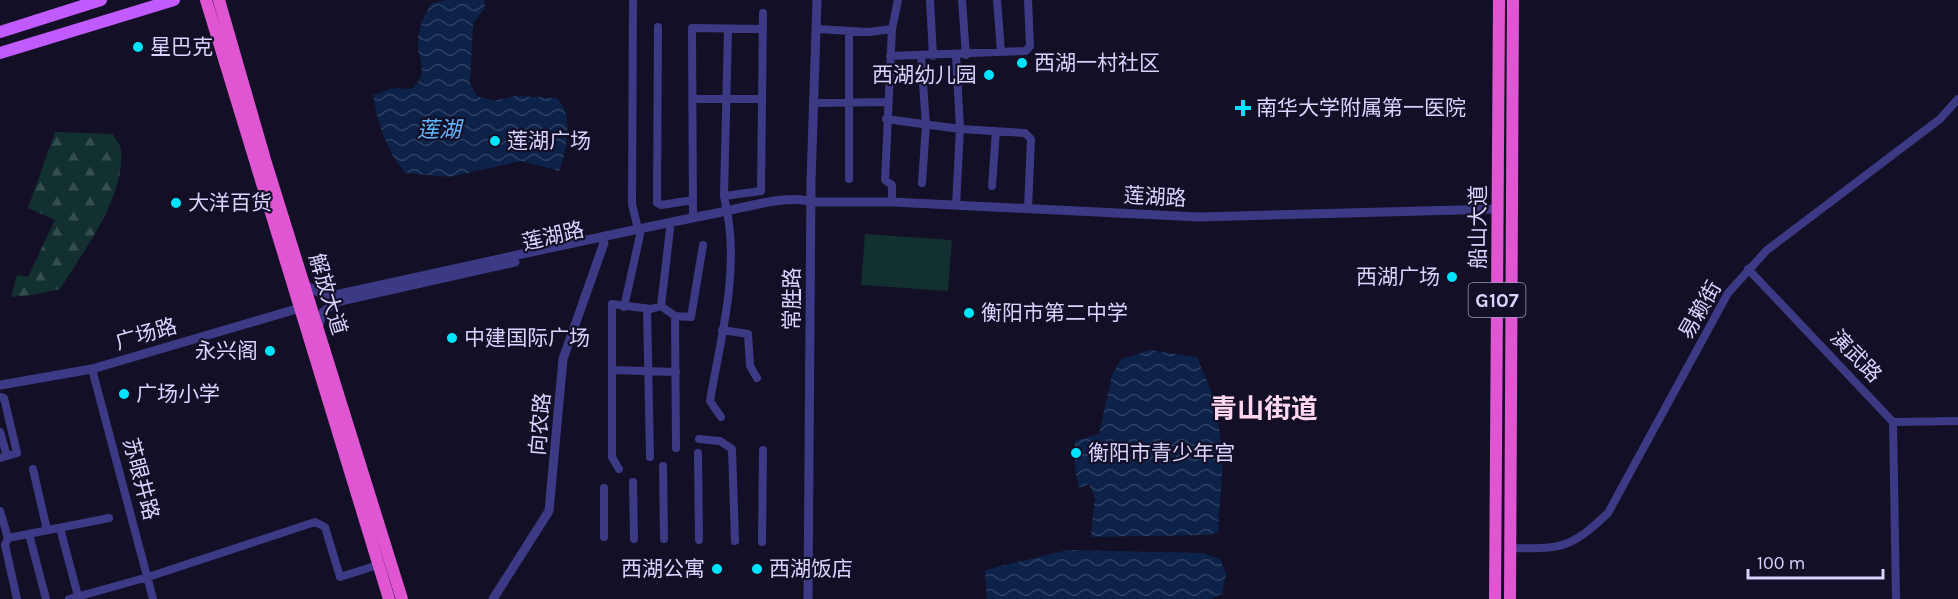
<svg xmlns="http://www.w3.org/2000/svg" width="1958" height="599" font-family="Karla,'Noto Sans SC',sans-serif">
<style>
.forest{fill:url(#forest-firs)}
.garden{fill:#12302f}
.water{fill:url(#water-waves)}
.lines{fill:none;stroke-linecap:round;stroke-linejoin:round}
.minor{stroke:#3d3a85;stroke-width:8}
.tertiary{stroke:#3d3a85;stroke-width:9}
.primary{stroke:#c25bff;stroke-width:12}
.trunk{stroke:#e055d1;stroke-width:12}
.poi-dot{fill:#00e5ff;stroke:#130f26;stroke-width:2}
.labels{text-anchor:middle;stroke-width:4.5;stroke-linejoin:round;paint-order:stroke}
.shield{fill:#130f26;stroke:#9e99be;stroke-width:1.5}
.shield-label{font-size:20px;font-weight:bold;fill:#d9d4ff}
.poi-label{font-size:21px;fill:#d9d4ff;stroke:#130f26;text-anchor:start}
.street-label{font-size:21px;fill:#d9d4ff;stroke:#130f26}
.water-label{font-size:22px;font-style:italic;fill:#62b6ff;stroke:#130f26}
.district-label{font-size:27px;font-weight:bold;fill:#ffd6f0;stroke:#130f26}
</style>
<defs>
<pattern id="forest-firs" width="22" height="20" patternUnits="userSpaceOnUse" patternTransform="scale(1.5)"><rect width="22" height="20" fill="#12302f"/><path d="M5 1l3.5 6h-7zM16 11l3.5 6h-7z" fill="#344d4e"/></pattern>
<pattern id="water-waves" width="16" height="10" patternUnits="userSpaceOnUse" patternTransform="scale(1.5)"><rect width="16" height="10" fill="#0c2248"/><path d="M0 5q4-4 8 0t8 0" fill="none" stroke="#2f4163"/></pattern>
</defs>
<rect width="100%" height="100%" fill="#130f26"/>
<path class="forest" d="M55,132L113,134C115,139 120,144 121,150C126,195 83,252 60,289L33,295L11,297L17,275L28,277L55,220L28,208Z"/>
<path class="garden" d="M865,234L952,240L948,291L861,285Z"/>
<path class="water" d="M447,0H484L485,8L473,23L470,84L477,96L494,101L515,96L557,98C574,115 567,151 559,171L521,161L450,177L405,173C387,152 377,122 373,95L393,88L412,89C431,70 416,60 418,39C419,25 425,14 432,3Z
M1150,350L1197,357L1216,403L1223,458L1218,532L1209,535L1091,537L1094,503L1096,501L1089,484L1079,488L1075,470V441L1099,434L1112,375L1121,359Z
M1067,550L1203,553L1220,559L1226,574L1222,594L1209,599H987L985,570Z"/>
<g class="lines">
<path class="minor" d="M633,0L632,204L638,229
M930,0L933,56
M962,0L966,55
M997,0L1001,52
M658,27L657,203L661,205L693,200
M816,29L869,32L892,29
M890,56L1026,51L1030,46L1028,0
M921,56L926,125L922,183
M692,99H762
M814,103L887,102
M886,119L960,129L1025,133L1031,139L1028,208
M849,179V31
M992,186L996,131
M724,196L761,191L763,13
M892,202V185L885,180L892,29L898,0
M956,205L960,129L956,56
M727,212L724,196L728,29
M693,218L692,28L763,29
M1748,269L1893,422L1958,421
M661,306L670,229
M624,307L640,235
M647,309L650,457
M675,316L676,448
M722,330L748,334L750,366L757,378
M92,369L153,599
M613,370L676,372
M0,397L4,398L17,453L0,458
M721,417L710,401C720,341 738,278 728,217
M1893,422L1896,599
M0,432L7,456
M699,439L720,441L732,449L735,541
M698,453L699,540
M663,466L664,539
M33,469L47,530
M619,469L612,457V304L651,309L661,306L675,316L691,317L703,245
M633,482L634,539
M604,488V537
M0,511L8,538L5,545L17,599
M60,528L78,596
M29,534L46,599
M8,538L109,518
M762,542L763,450
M1510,548C1562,549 1570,549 1608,513L1728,293L1767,250L1940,119L1958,99
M69,599L148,577L315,522L325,527L340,577L378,565"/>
<path class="tertiary" d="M305,285L320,293L335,295C460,268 586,239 712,214C736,210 789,193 811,202H892L1199,217L1498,209
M318,328L323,312L336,302L515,262
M0,385L92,369L300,308
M493,599L549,511L563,359L604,243
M808,599L811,181L817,0"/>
<path class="primary" d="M0,32L101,0
M0,53L174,0"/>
<path class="trunk" d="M206,0L389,599
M219,0L266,163L402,599
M1495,599L1499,0
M1510,599L1513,0"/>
</g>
<g class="poi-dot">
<circle cx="138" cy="47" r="6"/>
<circle cx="1022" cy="63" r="6"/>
<circle cx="989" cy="75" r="6"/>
<path d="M1240 99h6v6h6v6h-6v6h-6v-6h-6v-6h6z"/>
<circle cx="495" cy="141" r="6"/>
<circle cx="176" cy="203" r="6"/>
<circle cx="1452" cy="277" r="6"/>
<circle cx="969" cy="313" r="6"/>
<circle cx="452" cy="338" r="6"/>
<circle cx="270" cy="351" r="6"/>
<circle cx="124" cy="394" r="6"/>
<circle cx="1076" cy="453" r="6"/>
<circle cx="717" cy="569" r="6"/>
<circle cx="757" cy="569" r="6"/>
</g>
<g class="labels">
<rect class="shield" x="1468.5" y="283" width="57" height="34" rx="4.5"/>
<g class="shield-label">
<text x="1497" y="307">G107</text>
</g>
<g class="poi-label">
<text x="150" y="54">星巴克</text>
<text x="1034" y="70">西湖一村社区</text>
<text x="977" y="82" text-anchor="end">西湖幼儿园</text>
<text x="1256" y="115">南华大学附属第一医院</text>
<text x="507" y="148">莲湖广场</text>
<text x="188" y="210">大洋百货</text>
<text x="1440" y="284" text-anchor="end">西湖广场</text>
<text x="981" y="320">衡阳市第二中学</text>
<text x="464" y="345">中建国际广场</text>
<text x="258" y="358" text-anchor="end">永兴阁</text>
<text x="136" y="401">广场小学</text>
<text x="1088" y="460">衡阳市青少年宫</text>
<text x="705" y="576" text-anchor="end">西湖公寓</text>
<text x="769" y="576">西湖饭店</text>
</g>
<g class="street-label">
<text transform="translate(1155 197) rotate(3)" y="7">莲湖路</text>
<text transform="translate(1478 227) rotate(-90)" y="7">船山大道</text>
<text transform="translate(553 236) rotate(-13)" y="7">莲湖路</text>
<text transform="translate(328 294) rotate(73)" y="7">解放大道</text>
<text transform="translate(792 299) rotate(-90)" y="7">常胜路</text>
<text transform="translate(1700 310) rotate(-60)" y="7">易赖街</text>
<text transform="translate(146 334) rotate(-16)" y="7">广场路</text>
<text transform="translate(1856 356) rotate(46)" y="7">演武路</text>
<text transform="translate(540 424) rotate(-85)" y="7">向农路</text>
<text transform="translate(141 479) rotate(75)" y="7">苏眼井路</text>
</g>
<g class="water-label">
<text x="439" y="137">莲湖</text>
</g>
<g class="district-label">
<text x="1264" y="418">青山街道</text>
</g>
</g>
<path d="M1748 569v9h135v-9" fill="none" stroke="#d9d4ff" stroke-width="3"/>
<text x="1757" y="569" font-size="18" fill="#d9d4ff" stroke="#130f26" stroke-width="4.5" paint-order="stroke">100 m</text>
</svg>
